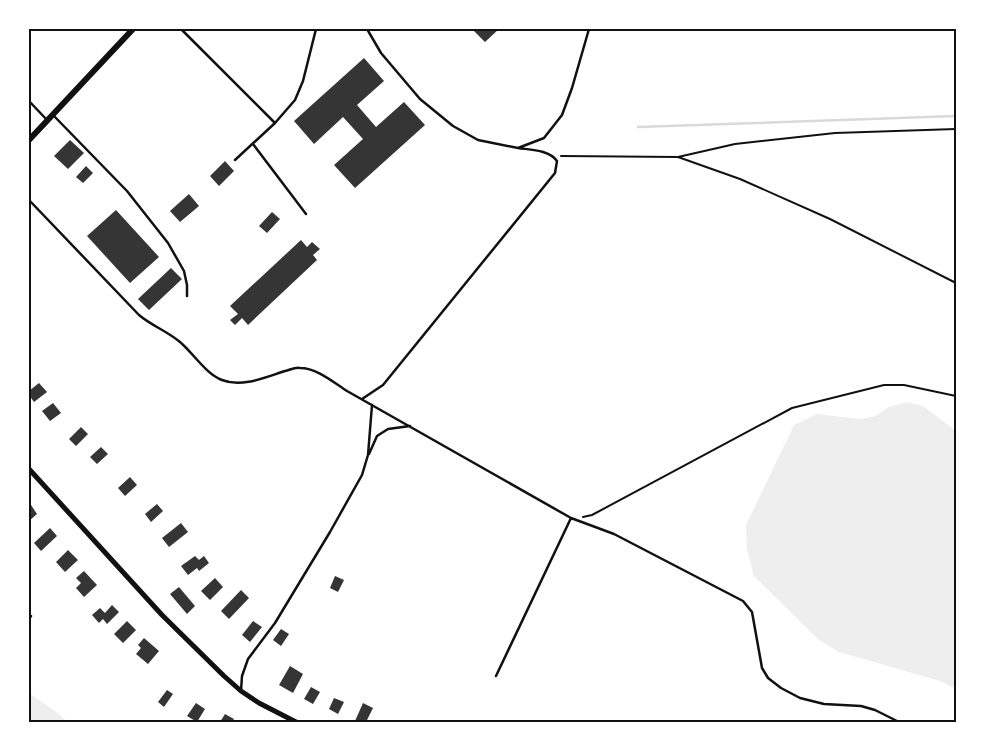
<svg xmlns="http://www.w3.org/2000/svg" width="985" height="751" font-family="'Fira Sans Condensed',sans-serif">
<style>
.green{fill:#eee}
.lines{fill:none;stroke-linecap:round;stroke-linejoin:round}
.stream{stroke:#d9d9d9;stroke-width:2.5}
.building{fill:#353535}
.path{stroke:#111;stroke-width:2}
.service{stroke:#111;stroke-width:2.5}
.minor{stroke:#111;stroke-width:5}
.tertiary{stroke:#111;stroke-width:6}
.neatline{fill:none;stroke:#111;stroke-width:2}
</style>
<rect width="100%" height="100%" fill="#fff"/>
<path class="green" d="M907,402L923,406L956,431V689L940,681L839,652L819,640L754,576L747,550L746,525L794,425L817,414L858,419L873,417L889,407Z
M29,693L59,714L67,722H29Z"/>
<g class="lines">
<path class="stream" d="M638,127L956,116"/>
</g>
<path class="building" d="M472,29H499L485,42Z
M364,58L384,81L357,105L376,127L404,102L425,125L355,188L334,165L363,139L343,117L314,144L294,121Z
M70,140L84,153L68,169L54,156Z
M225,161L234,171L219,186L210,176Z
M86,166L93,173L83,183L76,177Z
M189,194L199,206L180,222L170,211Z
M116,210L159,257L130,283L87,236Z
M272,212L280,219L267,233L259,226Z
M301,240L307,247L312,242L320,249L313,255L317,260L248,325L242,318L235,325L230,320L238,314L230,306Z
M171,268L182,279L149,310L138,299Z
M39,383L47,392L34,402L29,395V391Z
M53,403L61,413L50,421L42,411Z
M81,427L88,434L76,446L69,439Z
M101,447L108,454L97,464L90,457Z
M130,477L137,485L125,496L118,488Z
M157,504L163,511L151,522L145,514Z
M31,505L37,514L29,521V506Z
M181,523L188,532L169,547L162,538Z
M50,528L57,536L41,551L34,543Z
M68,550L78,560L65,572L56,562Z
M195,556L199,560L204,556L209,563L199,571L197,568L188,575L181,566Z
M84,571L97,585L84,597L76,588L81,583L76,578Z
M335,576L344,580L338,592L330,588Z
M215,578L223,587L210,600L201,591Z
M179,587L195,606L187,614L170,594Z
M241,590L249,598L229,619L221,611Z
M112,605L119,612L107,624L103,619L99,623L92,615L100,608L105,613Z
M127,621L136,630L123,643L114,634Z
M253,621L262,627L250,642L242,635Z
M281,629L289,634L281,646L273,640Z
M144,638L159,651L148,664L136,654L141,648L138,645Z
M290,666L303,674L293,693L279,685Z
M311,687L320,692L313,704L304,699Z
M167,690L173,694L164,707L158,702Z
M334,698L344,702L338,714L329,709Z
M196,703L205,709L197,722L187,716Z
M363,703L373,708L366,722H359L355,721Z
M225,714L234,719L232,722H220Z"/>
<g class="lines">
<path class="path" d="M561,156L678,157L735,144L835,133L956,129
M678,157L740,179L830,219L956,283
M583,517L592,515L792,408L884,385H904L956,396"/>
<path class="service" d="M181,29L275,123
M367,29L381,53L420,99L453,126L478,140L518,148L544,138L562,115L572,88L589,29
M29,101L47,120
M54,116L127,191L168,243L184,271L187,285V296
M253,144L306,214
M235,160L275,123L295,100L303,81L316,29
M29,200L139,315C152,326 167,331 180,342C193,353 206,374 222,380C242,388 266,377 285,371C290,370 295,367 300,368C317,368 333,382 347,391L571,518L614,534L743,601L752,612L762,668L768,678L781,688L800,698L824,704L861,706L875,710L899,722
M362,399L383,385L555,173L557,161C549,150 532,150 518,148
M369,454L377,436L388,429L410,426
M29,619L31,616
M496,676L571,518
M241,691L242,676L248,659L275,623L330,532L362,475L368,455L372,405"/>
<path class="minor" d="M29,469L162,615L224,676L241,691L259,703L296,722"/>
<path class="tertiary" d="M29,140L133,29"/>
</g>
<rect width="985" height="751" fill="none" stroke="#ffffff" stroke-width="60"/>
<rect x="30" y="30" width="925" height="691" class="neatline"/>
</svg>
